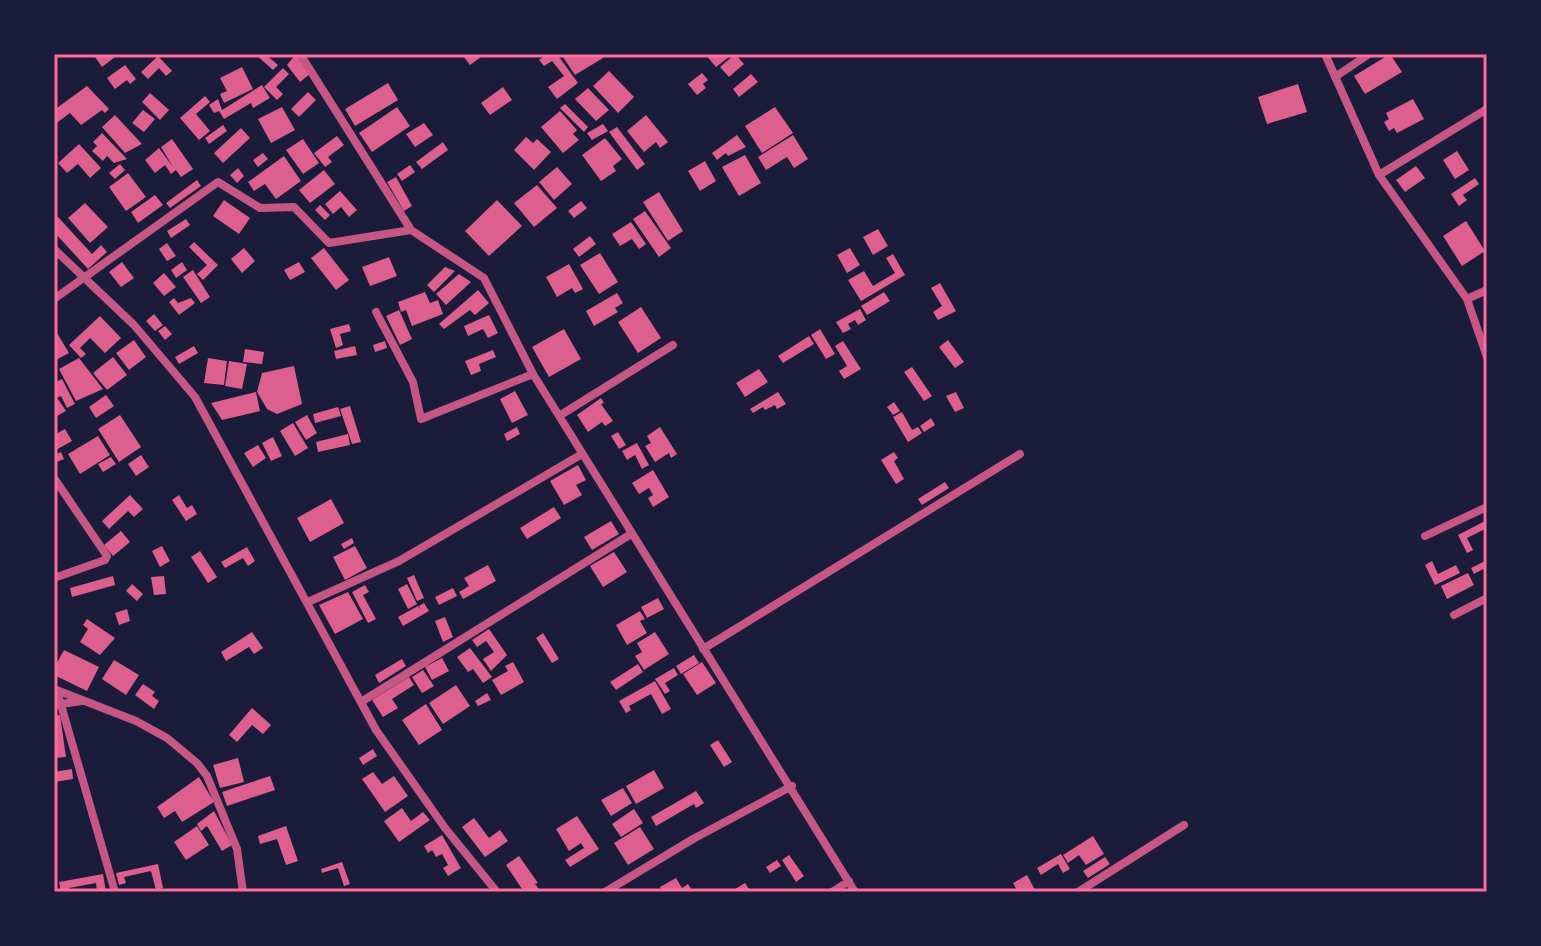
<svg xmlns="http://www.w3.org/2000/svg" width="1541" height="946" font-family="'Golos Text',sans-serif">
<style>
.building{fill:#dd5f8e}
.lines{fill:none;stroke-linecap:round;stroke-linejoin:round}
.minor{stroke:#c65784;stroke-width:8}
.neatline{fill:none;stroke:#ff6b9d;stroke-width:3}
</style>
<rect width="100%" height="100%" fill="#1b1b3a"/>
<path class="building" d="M93,54H119L102,67Z
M255,54H265L278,65L273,70Z
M296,54L310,74L300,82L287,65Z
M468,54H485L470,65L464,57Z
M547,54H557L578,83L557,99L548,87L564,76L552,61L544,66L539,60Z
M561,54H600L603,58L575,75Z
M705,54H733L716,67Z
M735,54L744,64L729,77L720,67Z
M1390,54L1402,72L1365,94L1354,76Z
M158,56L172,71L166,76L159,68L148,79L141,72Z
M125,65L136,79L130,84L127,80L115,89L107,78Z
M242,67L253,89L224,103L220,94L227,91L220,78Z
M283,68L289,74L276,87L283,94L277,100L264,87Z
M609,71L634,97L618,113L593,86Z
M702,73L708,80L703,84L706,88L697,95L688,84Z
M751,74L758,82L739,97L733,89Z
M388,83L398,100L355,126L345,109Z
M1298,84L1307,112L1267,124L1258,97Z
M262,85L270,98L253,108L251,103L224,119L219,111L214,113L209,105L218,99L222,110Z
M87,86L109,109L105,113L102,110L81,125L70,113L54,125V110Z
M503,87L512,100L490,115L481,103Z
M588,88L609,110L596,121L575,99Z
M308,92L316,100L299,117L291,109Z
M150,93L169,110L160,120L142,102Z
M205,96L210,102L196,114L210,131L199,140L180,118Z
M1413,99L1424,119L1397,133L1394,128L1389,131L1384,122L1389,119L1386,113Z
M565,104L588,127L584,132L560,108Z
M282,107L295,130L271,143L258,119Z
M397,107L410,126L372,152L359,133Z
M775,107L793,133L762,153L745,126Z
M143,110L155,119L144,132L132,123Z
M560,111L577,130L573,134L579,140L563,153L541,127Z
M115,115L142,144L125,153L102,127Z
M646,115L668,142L660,148L656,142L644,152L627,131Z
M424,123L433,135L415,147L406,134Z
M603,124L608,131L592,140L587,133Z
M223,125L227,131L209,144L205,138Z
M617,127L645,164L637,170L609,132Z
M241,128L250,138L223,163L214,153Z
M102,133L127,159L114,163L107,156L103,161L92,151L97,146L93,142Z
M737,135L746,147L728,156L726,153L717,160L712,153Z
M793,135L808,159L794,168L787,157L766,170L758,157Z
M337,136L344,145L328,157L332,162L325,167L314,153Z
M526,137L533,143L537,139L551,152L534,170L514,150Z
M605,138L622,159L613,166L616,171L601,181L582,155Z
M172,139L193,169L181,177L176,170L171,174L165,165L155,173L145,160L159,148L173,167L161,147Z
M303,139L319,163L303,174L286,150Z
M443,142L448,150L422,169L416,162Z
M79,144L101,168L90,178L78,164L67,173L58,163Z
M1457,151L1469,170L1455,179L1443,160Z
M263,153L268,159L258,167L253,160Z
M745,155L761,183L739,196L722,167Z
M284,156L301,181L276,199L265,184L254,191L248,182Z
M705,161L716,181L700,191L688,171Z
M120,164L125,170L115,179L109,173Z
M410,165L415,172L402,181L397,174Z
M1416,166L1425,178L1405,192L1396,180Z
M557,167L572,184L554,200L539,182Z
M238,168L244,176L237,183L230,175Z
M324,170L335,184L310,203L299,190Z
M128,173L146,197L126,211L109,187Z
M396,177L412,206L404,211L387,182Z
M1475,178L1479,184L1463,195L1467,200L1459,206L1451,194Z
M197,180L201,186L170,208L166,203Z
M537,185L557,208L534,227L514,203Z
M340,191L357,210L349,217L341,207L333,214L325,204Z
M659,192L683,231L668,241L643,202Z
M155,195L163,205L138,223L131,212Z
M224,200L250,218L239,234L213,216Z
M497,200L522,226L489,256L465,231Z
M581,201L587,208L574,218L568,211Z
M85,203L108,227L90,243L68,218Z
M320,205L330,215L325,220L315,210Z
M645,211L671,248L659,257L633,219Z
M58,217L92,254L101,245L107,252L88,269L54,232V221Z
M186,219L190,225L171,238L167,231Z
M1466,221L1485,251L1462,266L1443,236Z
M631,222L646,244L639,249L632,239L620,246L612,234Z
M878,229L888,246L873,255L863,237Z
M590,236L596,244L579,257L573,249Z
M194,242L218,265L203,280L197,274L207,265L189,247Z
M167,243L176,256L167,261L159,249Z
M244,248L255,261L242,273L231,259Z
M324,248L349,280L336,290L311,258Z
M850,248L860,265L847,273L837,255Z
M600,253L618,282L599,294L580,265Z
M893,254L905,275L861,301L848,280L864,271L873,286L895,273L886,258Z
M389,257L397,276L370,286L362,267Z
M122,262L134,278L121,287L109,272Z
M182,262L187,270L176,278L171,270Z
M299,262L305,272L290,280L284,270Z
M569,264L583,289L575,293L572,288L557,297L546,277Z
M445,267L455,271L434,292L427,285Z
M193,270L210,297L201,303L183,277Z
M164,273L176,287L164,296L153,283Z
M459,274L471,282L446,305L436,294Z
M940,283L956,311L938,320L933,312L942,306L931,288Z
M478,290L489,303L475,315L470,310L444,329L439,324Z
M425,292L430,303L438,300L443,314L412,326L406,310L401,312L398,302Z
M884,292L890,301L867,315L861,306Z
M617,293L623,303L615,308L618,312L594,326L586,311Z
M174,298L178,303L191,298L195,303L179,315L169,302Z
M641,307L661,338L638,353L618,322Z
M860,309L866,320L858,325L855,320L848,324L851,329L843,333L836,322Z
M399,310L412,339L400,345L386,316Z
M154,314L163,325L155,331L146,321Z
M489,315L498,333L488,338L483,329L468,336L464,326Z
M100,316L121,338L105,353L90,338L80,348L86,354L81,358L69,345Z
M349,324L351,331L340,334L343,345L336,348L330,329Z
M165,326L172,334L165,340L158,331Z
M54,328L69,353L54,361Z
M564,329L581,359L549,377L532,347Z
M820,329L835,354L826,359L811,335Z
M809,336L814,344L783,363L778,356Z
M134,340L146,357L129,370L116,353Z
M948,340L964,362L955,368L939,347Z
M385,341L387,348L375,352L373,345Z
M843,341L861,369L844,379L839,371L847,366L835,346Z
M194,346L198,353L179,364L175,357Z
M355,346L357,355L336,359L334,351Z
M245,349L264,352L262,364L243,362Z
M493,350L496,357L479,364L481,371L471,375L465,361Z
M113,357L127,375L107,390L93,373Z
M79,358L103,389L76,401L59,369Z
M208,358L227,361L224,385L204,383Z
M229,361L247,364L242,389L225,386Z
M294,366L302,404L277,414L267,409L257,392L262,373Z
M912,367L932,396L924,401L904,372Z
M759,369L768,382L745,397L736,383Z
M62,379L75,404L67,408L61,396L54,399V383Z
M515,391L528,415L512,423L500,399Z
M256,392L260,411L222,420L211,403Z
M778,392L786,404L777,409L775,405L765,410L763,407L753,413L750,409Z
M956,392L964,408L955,412L946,396Z
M106,395L114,406L96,418L89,407Z
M601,398L604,403L601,404L613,421L605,426L602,422L588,432L577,415Z
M58,399L66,411L55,417L54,401Z
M894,402L900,411L893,415L887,407Z
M350,406L361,442L352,444L340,409Z
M338,407L341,416L315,423L313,414Z
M902,412L912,430L918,427L922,433L908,442L893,417Z
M120,415L141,447L119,462L98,429Z
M307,415L317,433L306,440L295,422Z
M931,418L935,425L924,432L920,426Z
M293,423L308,448L295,456L280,431Z
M517,427L520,434L507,441L504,434Z
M660,427L677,454L671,458L669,453L655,462L645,446L651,443L647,436Z
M65,429L72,441L54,451V435Z
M618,432L626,445L619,449L611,436Z
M348,434L350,445L318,452L316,442Z
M98,436L110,455L80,474L68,454Z
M273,437L282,456L271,461L262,443Z
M637,443L649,465L642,469L635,455L627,460L622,451Z
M258,445L266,458L253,467L244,453Z
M61,452L64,459L54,463V455Z
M894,452L898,458L894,461L904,479L896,484L881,460Z
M141,455L149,467L136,476L128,464Z
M111,457L116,464L103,472L98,464Z
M578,465L586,480L576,485L582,495L564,505L550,481Z
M653,470L669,497L653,507L648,498L653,495L649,488L639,494L632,483Z
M945,482L949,488L922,505L918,499Z
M130,495L143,509L134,517L128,511L109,529L102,521Z
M179,495L187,508L192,505L197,514L186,521L172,500Z
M331,499L344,523L310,542L297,518Z
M554,507L561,518L527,539L520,528Z
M1487,520V528L1467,538L1473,550L1467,553L1458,535Z
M611,521L619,534L592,550L584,537Z
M121,531L130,542L113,556L104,545Z
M352,538L354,543L344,549L341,544Z
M162,546L170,561L160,567L152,551Z
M355,546L367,568L345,580L333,557Z
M247,547L255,561L248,566L243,558L225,568L221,562Z
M200,551L217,577L208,583L191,557Z
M614,552L627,572L603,587L590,566Z
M1487,560V567L1474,574L1471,568Z
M1432,561L1438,574L1456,565L1460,573L1435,585L1425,565Z
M488,565L496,581L463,599L459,592L469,586L464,578Z
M1468,573L1474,585L1447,599L1441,586Z
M414,575L424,598L417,601L407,578Z
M113,576L115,585L72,597L70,588Z
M164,576L166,594L154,595L151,577Z
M132,584L143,594L137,601L126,591Z
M407,584L417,604L408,609L398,589Z
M365,585L369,592L363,595L376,619L368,623L352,592Z
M453,588L457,596L439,605L435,597Z
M348,592L363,619L335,634L319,605Z
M658,598L664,609L647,618L641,607Z
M424,603L429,611L403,626L398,617L418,606L420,609L419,606Z
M127,609L130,621L119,625L115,613Z
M640,611L645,619L640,621L647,633L627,645L616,625Z
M445,617L453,637L443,642L435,621Z
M87,619L115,638L100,655L80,642L88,629L83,625Z
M489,629L507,655L491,671L483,659L494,652L486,641L477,647L472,640Z
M252,632L263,648L254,654L249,647L226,661L221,652Z
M655,632L669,654L644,670L635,656L642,652L637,643Z
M543,633L559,659L552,663L536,638Z
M470,648L492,677L483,683L473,669L468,672L457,657Z
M64,650L99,667L87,691L54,675V668Z
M694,655L699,663L681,674L676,666Z
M442,658L449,671L432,680L425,667Z
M402,659L406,666L379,683L375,675Z
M114,660L139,675L126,695L102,679Z
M513,662L524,682L501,695L492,680L508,671L505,666Z
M702,662L716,683L697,695L683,674Z
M638,664L643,672L616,690L610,682Z
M674,668L678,675L665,683L670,691L665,694L655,679Z
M423,670L434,686L422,693L412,677Z
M409,677L414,685L392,699L398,708L383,717L372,700Z
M655,681L671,709L662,714L651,694L629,706L631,710L626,713L619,701Z
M143,684L155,692L152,696L159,701L154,709L135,695Z
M456,685L470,706L443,724L429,703Z
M487,693L491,700L478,706L475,701Z
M426,704L442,730L419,745L402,720Z
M252,708L271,725L263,734L252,725L237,742L229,735Z
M60,715L66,757L54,758V716Z
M718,740L732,762L724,767L710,745Z
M373,749L377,756L363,765L359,758Z
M238,758L244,782L220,788L213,765Z
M72,769L73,779L54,782V772Z
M654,770L664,788L636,804L626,786Z
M373,772L382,784L394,776L408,796L385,812L362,779Z
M270,776L275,790L227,806L222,792Z
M199,777L214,802L182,822L175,811L164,818L157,807Z
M623,788L632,803L611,816L601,800Z
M696,791L704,803L696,808L694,804L656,826L651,817Z
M402,808L411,821L423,812L430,820L399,842L384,821Z
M634,809L643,823L621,837L612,824Z
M214,811L232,845L222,851L207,826L201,831L197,824Z
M577,816L599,849L570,867L565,860L584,848L581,843L569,851L556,829Z
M474,818L489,838L500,830L508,841L485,857L462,827Z
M197,826L209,845L186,860L174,842Z
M286,826L298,861L286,865L277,839L260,844L258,836Z
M640,827L654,849L628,865L614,843Z
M442,835L461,868L448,876L443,868L448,865L442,854L436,857L432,850L428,853L424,846Z
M1093,836L1104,854L1086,865L1079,855L1068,863L1063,855Z
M1061,854L1070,869L1063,873L1058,864L1041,875L1037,868Z
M789,855L804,876L796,882L782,860Z
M519,856L538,883L535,884L539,889L535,892H524L506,865Z
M1105,857L1110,864L1088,878L1083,871Z
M777,860L781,866L770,873L766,867Z
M342,862L350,884L344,886L338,868L322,873L321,869Z
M158,864L163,888L156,890L151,871L124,877L126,883L119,885L116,873Z
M103,874L106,892H97L96,883L69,888L70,892H61L59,882Z
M1027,875L1036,892H1018L1013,883Z
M676,878L682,888L688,884L693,892H662L660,887Z
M745,883L751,892H730Z"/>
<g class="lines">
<path class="minor" d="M300,54L411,230
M1325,54L1379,175L1467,299L1487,357
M1335,77L1369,54
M1379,175L1487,109
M54,249L134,325L195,397L376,730L445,828L497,892
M54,299L218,182L260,208L294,207L329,243L411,230L484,278L533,374L855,892
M1467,299L1487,290
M376,312L413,382L421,419L533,374
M559,416L673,345
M54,478L107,556L105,560L54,578
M1425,536L1487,507
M308,602L399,561L582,454
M1454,615L1487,598
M703,649L1020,454
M54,689L136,721L167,738L197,763L207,776L237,849L243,892
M57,691L115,892
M361,702L631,534
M54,705L82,701
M605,892L693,839L792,786
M832,892L849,881
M1078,892L1184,825"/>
</g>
<rect width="1541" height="946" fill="none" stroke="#1b1b3a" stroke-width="112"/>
<rect x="56" y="56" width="1429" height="834" class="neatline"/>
</svg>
